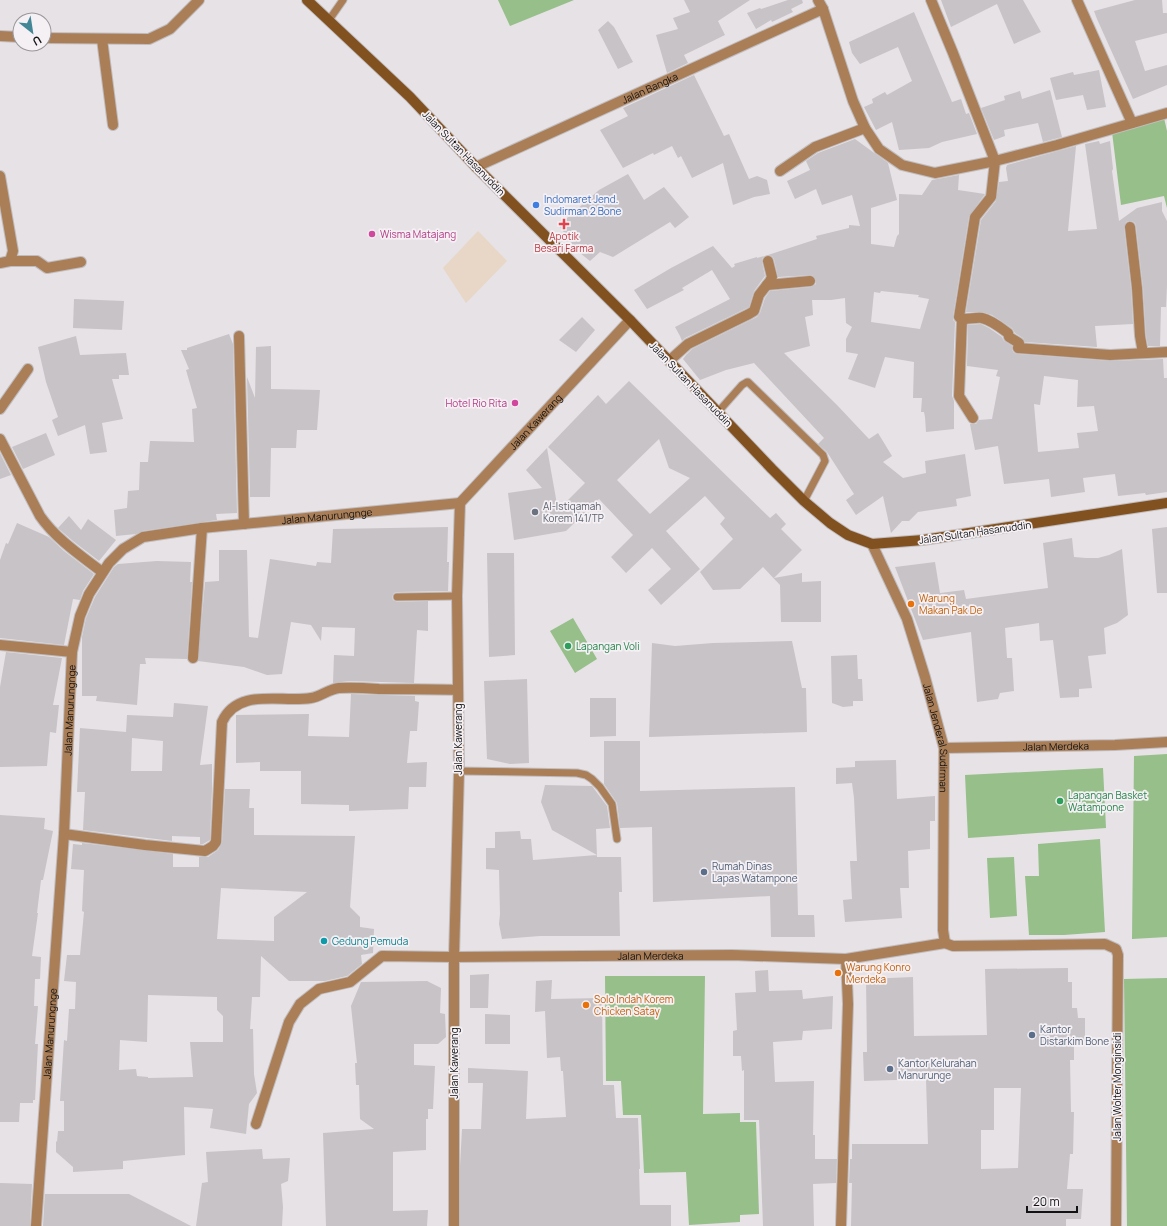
<svg xmlns="http://www.w3.org/2000/svg" width="1167" height="1226" font-family="Manrope,sans-serif">
<style>
.industrial{fill:#e8d7c6}
.green{fill:#96bf8a}
.building{fill:#c7c3c7;fill-rule:evenodd}
.lines{fill:none;stroke-linecap:round;stroke-linejoin:round}
.lane-casing{stroke:#c0bdc0;stroke-width:9}
.street-casing{stroke:#c0bdc0;stroke-width:12}
.secondary-casing{stroke:#c0bdc0;stroke-width:12}
.lane{stroke:#aa7f58;stroke-width:7}
.street{stroke:#aa7f58;stroke-width:10}
.secondary{stroke:#825120;stroke-width:10}
.shop-dot{fill:#3f7fe0;stroke:#f4f0f4;stroke-width:1.5}
.health-dot{fill:#e0444e;stroke:#f4f0f4;stroke-width:1.5}
.hotel-dot{fill:#d1479c;stroke:#f4f0f4;stroke-width:1.5}
.worship-dot{fill:#6b7280;stroke:#f4f0f4;stroke-width:1.5}
.food-dot{fill:#e8710a;stroke:#f4f0f4;stroke-width:1.5}
.leisure-dot{fill:#2e9e5b;stroke:#f4f0f4;stroke-width:1.5}
.service-dot{fill:#5c6f8a;stroke:#f4f0f4;stroke-width:1.5}
.culture-dot{fill:#0f9aa8;stroke:#f4f0f4;stroke-width:1.5}
.labels{text-anchor:middle;stroke-width:3.5;stroke-linejoin:round;paint-order:stroke}
.street-label{font-size:10px;fill:#131213;stroke:#f4f0f4}
.shop-label{font-size:10px;fill:#366cbe;stroke:#f4f0f4;text-anchor:start}
.hotel-label{font-size:10px;fill:#b23c85;stroke:#f4f0f4;text-anchor:start}
.health-label{font-size:10px;fill:#be3a42;stroke:#f4f0f4}
.worship-label{font-size:10px;fill:#5b616d;stroke:#f4f0f4;text-anchor:start}
.food-label{font-size:10px;fill:#c56008;stroke:#f4f0f4;text-anchor:start}
.leisure-label{font-size:10px;fill:#27864d;stroke:#f4f0f4;text-anchor:start}
.service-label{font-size:10px;fill:#4e5e75;stroke:#f4f0f4;text-anchor:start}
.culture-label{font-size:10px;fill:#0d838f;stroke:#f4f0f4;text-anchor:start}
</style>
<rect width="100%" height="100%" fill="#e6e2e6"/>
<path class="industrial" d="M478,231L507,261L466,303L443,268Z"/>
<path class="green" d="M498,0H574L510,26Z
M1164,118L1167,131V208L1164,196L1121,205L1112,132Z
M573,618L597,659L575,673L550,631Z
M1167,754V937L1132,939L1134,756Z
M1103,768L1106,828L968,838L965,775Z
M1100,839L1105,932L1064,935H1029L1025,876H1039L1038,844Z
M1014,857L1017,916L990,918L987,858Z
M605,976H705L703,1114L740,1113V1122H756L759,1214L740,1215V1222L689,1225L686,1172L644,1173L641,1115H623L621,1081H606Z
M1167,978V1226H1127L1124,979Z"/>
<path class="building" d="M684,0H750L718,21L725,35L684,55L688,63L667,73L656,35L678,29L673,18L690,12Z
M788,0H802L803,3L791,9L793,12L772,22L771,20L756,29L747,13L760,8L761,9Z
M941,0H1023L1041,32L1014,44L997,4L951,27Z
M1135,0H1162L1163,13H1167V33L1135,41L1145,71L1167,65V85L1133,99L1097,19L1094,11Z
M914,12L952,102L961,99L966,114L969,113L977,134L942,142L929,148L899,150L892,122L876,130L864,107L873,103L872,99L885,92L887,95L912,81L898,47L860,64L852,53L849,42Z
M608,21L614,27L633,62L618,69L598,30Z
M1099,70L1106,107L1087,110L1083,95L1056,100L1050,78L1073,72L1074,75Z
M694,75L724,136L729,134L749,179L757,176L767,180L770,194L754,197L733,205L723,163L692,178L681,156L678,158L672,146L654,155L653,153L623,168L600,130L628,116L623,108Z
M1050,90L1062,137L1043,142L1038,123L1004,130L1005,136L994,140L981,108L1005,100L1004,96L1020,91L1022,99Z
M855,139L888,163L897,200L871,208V244L894,247L897,236L899,234V194L922,195L932,180L959,175L958,190L985,194L969,216L953,316V320L955,322L952,396L954,401V429L926,432L925,417L924,412H921L922,398H913L914,362L885,357L875,388L848,379L858,354L846,352V339L852,327L846,323L845,298L831,300H812L813,315L805,317L810,346L784,353L837,405L869,439L878,433L892,456L883,462L903,478L926,473L925,461L965,454L971,496L956,499L957,506L918,512L909,521H902L891,533L883,496L856,515L846,500L854,494L827,452L818,444L824,438L754,363L726,370L700,380L683,359L686,355L692,349L757,317L760,313L765,298L770,291L811,287L816,284V281L815,278L812,275L778,277L774,259L772,256L768,255L817,239L816,236L849,228V225L860,226L852,195L822,205L816,189L795,199L787,181L810,170L806,161L818,153ZM881,291L919,295L918,297L929,299L920,329L871,322L874,292L880,293Z
M1099,141L1100,144L1110,141L1113,169L1112,171L1119,221L1137,208L1162,202V211L1167,221V285L1166,307H1161L1160,346H1148L1146,335L1143,287L1136,226L1135,223L1132,221H1129L1126,222L1124,228L1131,289L1133,324L1095,326L1097,347L1025,342L1023,338L1015,333L1012,328L992,315L982,312H966L981,220L996,201L999,182L1008,181L1006,168L1007,165L1076,146L1068,231L1097,229L1085,144Z
M628,174L644,200L664,187L689,217L675,228L670,222L613,257L600,252L590,261L575,249L559,225L599,190Z
M713,246L732,268L735,266L734,264L757,257V258L764,256L762,259V262L765,276L754,291L749,307L685,338L682,341L680,336L675,327L730,299L712,270L682,288L684,290L647,309L634,290L671,268Z
M74,299L124,301L122,330L73,328Z
M582,317L595,330L576,352L559,340Z
M981,324L989,328L1002,337L1004,341L1012,346V350L1014,353L1018,354L1110,361L1163,359L1164,378H1167V492L1146,495L1145,493L1118,496L1115,474L1083,478L1085,492L1051,497L1049,479L1004,484L998,446L975,450L970,424H976L979,420L992,419L1000,377L996,376L998,370L967,366L968,325ZM1044,376L1078,380L1077,407L1094,406L1098,431L1077,433L1079,448L1038,452L1034,404L1040,405Z
M229,334L233,344L237,513L216,514L217,520L142,531L136,534L116,536L114,510L127,508L128,491L139,490L140,462H148L150,441L194,442L192,409L197,408L186,370L189,369L181,350H187V348Z
M76,336L80,355L126,353L129,375H119V379H112L123,419L102,423L107,452L90,454L85,425L58,436L52,420L58,417L46,382L38,347Z
M271,346V389L320,390L317,430H297L296,448H271L270,497H250L247,377L255,398L256,347Z
M629,381L770,518L776,513L786,524L781,529L802,550L774,578L802,573V582L821,581V622H781L780,585L763,567L740,589L713,590L700,572L733,539L720,524L725,518L705,496L666,531L700,569L661,605L648,590L671,569L652,548L626,573L611,557L633,535L599,499L566,531L514,540L508,493L542,488L526,470L547,448L558,510L585,483L548,447L598,395L606,404ZM659,439L669,468L690,478L650,514L617,480Z
M46,433L55,455L23,469L12,447Z
M0,453L11,475L0,479Z
M69,516L81,530L88,519L116,540L99,561L73,541L58,528Z
M17,523L49,537L64,551L94,574L83,591L80,600L73,599L64,645L0,638V560L6,543L8,544Z
M448,527L447,562H449L448,591L397,592L394,593L392,597L393,600L397,602L428,601V631L417,630L414,683L349,681L333,683L334,655L354,656L355,628L322,627L321,641L311,625L291,622L282,674L267,675L244,667L198,661L205,582L219,581V550H247L249,637L258,638L270,559L316,566L317,562L331,563L333,529Z
M1167,527V593H1157L1152,529Z
M1072,538L1074,557L1086,558H1098L1109,555L1122,549L1128,615L1117,623L1104,628L1106,654L1088,656L1092,688L1079,689V697L1060,698L1053,640L1040,641L1039,623L1005,628L1007,658H1012L1014,691L1000,693L998,699L977,702L971,632L923,640L895,567L935,562L940,593L964,590L966,599L1048,588L1043,543Z
M487,553H514L515,655L489,657Z
M157,561L191,562L190,582H192L187,659L145,658L146,664H140L137,705L96,701L97,696H82V637L86,618L95,597L114,567L118,564Z
M792,641L802,688H806L807,732L649,737L652,643L675,646L713,643Z
M6,652L62,658L53,705H59L56,733L50,732L47,766L0,767V687Z
M857,655L858,679H862L863,701H853V706L843,707L832,703L831,656Z
M527,679L529,763L510,764L487,759L484,681Z
M351,694L415,696V701L419,702L417,731H410L407,763L427,762L426,787H409L408,809L349,811V805L301,804V771H260V762L236,763V715L309,714L308,736L349,737Z
M590,698H616V736L590,737Z
M174,703L208,706L200,765L212,764V789L210,840L203,844H200V837L172,836V841L83,830L85,792H77L80,728L126,732L127,715L173,717ZM132,738L163,741L162,771H131Z
M604,741H640V791L795,787L798,915H814L815,937H771L770,896L653,902L652,827L620,828L617,803L604,784Z
M896,760L897,799L935,796V821H930V849L908,851L909,888H900L902,918L845,922L843,900L852,899L850,861H857L854,798L852,783L836,784V768L855,767V761Z
M545,785L592,786L607,806L610,828L596,829L597,857H621L622,892H619L620,936H540L502,939L499,924L500,914L499,870L486,869V848H495V832L520,831L521,839H531L533,860L597,855L552,830L541,802Z
M225,789H250L249,808H254V835L355,836L350,907L360,917V927L374,929L373,953L361,955L362,964L347,976L325,981H289L261,956L260,997H252L250,1029H253L254,1074L257,1093L249,1104L246,1134L210,1128L213,1109L184,1107L185,1155L123,1161V1169L73,1172V1167L56,1152V1141L57,1142L58,1131H64V1101H60L64,1040L67,1041L69,1009H75L76,982L64,981L67,955H80L84,912L82,911L84,870L71,869L73,844L82,845V843L173,854V867H199V857H208L218,850L222,843ZM221,888L307,892L274,917V941L217,939ZM148,995L217,997V1010L223,1016V1042H190L193,1077L148,1078V1077L137,1076L136,1069L119,1070L120,1040L147,1042Z
M0,815L45,818L44,829L53,831L43,880H41L37,913H38L32,956L41,957L40,979H35L34,1006H38L35,1044H38L35,1100H33V1103H20L19,1122H0Z
M1068,968V982H1072V1008H1077L1078,1018H1085V1043H1074V1060H1070L1071,1112H1074L1073,1154H1070L1067,1189H1083L1081,1219H1066V1226H851L852,1183H849L850,1159H852V1144H928L926,1079L864,1081L863,1052H867L866,979L913,977L914,1036L987,1035L985,969ZM994,1088H1021L1018,1168L981,1169V1130H994Z
M768,970L769,991L802,990L803,999L833,996L832,1029L803,1031L802,1040L773,1042L775,1082L814,1081L813,1135H815V1159H837L836,1183L813,1184L814,1226H763L759,1120H744V1070L742,1071L741,1056H733V1031L737,1030L735,993L756,992L755,971Z
M489,974L488,1008H470V975Z
M552,980L551,999L602,998L603,1085H614L616,1118H638L640,1169H639L640,1205H671V1226H460V1166L462,1129H481L483,1083H468V1068L528,1071L526,1119L566,1117L563,1071H561L560,1057L547,1058L545,1011L535,1012L536,981Z
M427,981L441,988L440,1013L445,1014L446,1037L438,1044H414V1065L435,1066L433,1109H428V1119H426V1150L393,1152V1211L428,1210L427,1226H326L323,1133L374,1129L360,1119L359,1085H356L355,1063H357L351,1006L361,982Z
M485,1014L510,1015V1044H485Z
M262,1149L263,1159L290,1158L288,1181L281,1184L283,1207L282,1226H196L202,1183L208,1182L206,1152Z
M0,1183L32,1184L30,1226H0Z
M45,1191V1194H129L191,1226H43Z"/>
<g class="lines">
<defs>
<path id="lane" d="M329,20L343,0
M718,412L742,385L747,382H748L823,455L825,461L804,501
M397,597L457,596
M459,771L577,773L586,775L592,779L600,787L612,804L617,839"/>
<g id="street">
<path d="M818,0L823,9L853,101L865,128L879,149L902,165L935,173L995,161L1057,145L1167,113"/>
<path d="M931,0L953,53L995,161L991,197L975,217L959,317C965,321 974,317 982,318C991,320 1000,327 1008,333L1009,337L1019,343L1018,348L1110,355L1167,352"/>
<path d="M1077,0L1132,123"/>
<path d="M0,36L20,37"/>
<path d="M44,38L149,39L170,29L199,0"/>
<path d="M102,39L113,125"/>
<path id="s1" d="M476,167L823,9"/>
<path d="M780,171L815,147L865,128"/>
<path d="M0,176L13,251L10,261L0,263"/>
<path d="M1130,227L1137,288L1140,336L1143,353"/>
<path d="M10,261H37L47,268L81,262"/>
<path d="M767,285L810,281"/>
<path d="M962,319L959,396L973,418"/>
<path d="M239,336L244,524"/>
<path d="M669,361L688,344L749,314L754,311L759,295L770,281L772,277L768,261"/>
<path d="M0,409L28,369"/>
<path d="M0,439L40,516C56,539 80,555 102,572"/>
<path id="s2" d="M872,544L907,619L925,677L944,748L943,930L945,943"/>
<path d="M0,645L72,652"/>
<path d="M193,658L202,528"/>
<path id="s3" d="M944,748L1115,745L1167,742"/>
<path d="M64,834L145,845L205,851L213,846L216,842L222,722C238,687 281,703 311,698C320,697 329,689 339,688C352,687 366,688 379,689C405,689 432,689 458,690"/>
<path d="M945,943L953,946L1105,944L1116,949L1118,955L1116,1226"/>
<path id="s4" d="M256,1124L289,1022L300,1004L319,989L350,982L382,956L454,957L732,955L846,959L945,943"/>
<path id="s5" d="M36,1226L64,834L72,652L80,616L89,594L109,563L123,549L143,537L202,528L460,503"/>
<path id="s6" d="M454,1226V957L459,771L457,596L460,503L630,320"/>
<path d="M841,1226L848,1004L846,959"/>
</g>
<path id="secondary" d="M307,0L410,97L476,167L630,320L772,469L804,501L830,523L848,535L872,544L923,540L1167,503"/>
</defs>
<use href="#lane" class="lane-casing"/>
<use href="#street" class="street-casing"/>
<use href="#secondary" class="secondary-casing"/>
<use href="#lane" class="lane"/>
<use href="#street" class="street"/>
<use href="#secondary" class="secondary"/>
</g>
<circle class="shop-dot" cx="536" cy="205" r="4"/>
<path class="health-dot" d="M562 218h4v4h4v4h-4v4h-4v-4h-4v-4h4z"/>
<g class="hotel-dot">
<circle cx="372" cy="234" r="4"/>
<circle cx="515" cy="403" r="4"/>
</g>
<circle class="worship-dot" cx="535" cy="512" r="4"/>
<g class="food-dot">
<circle cx="911" cy="604" r="4"/>
<circle cx="838" cy="973" r="4"/>
<circle cx="586" cy="1005" r="4"/>
</g>
<g class="leisure-dot">
<circle cx="568" cy="646" r="4"/>
<circle cx="1060" cy="801" r="4"/>
</g>
<g class="service-dot">
<circle cx="704" cy="872" r="4"/>
<circle cx="1032" cy="1035" r="4"/>
<circle cx="890" cy="1069" r="4"/>
</g>
<circle class="culture-dot" cx="324" cy="941" r="4"/>
<g class="labels">
<g class="street-label">
<text dy="4" stroke="none"><textPath href="#s1" startOffset="191">Jalan Bangka</textPath></text>
<text transform="translate(464 153) rotate(46)" y="4">Jalan Sultan Hasanuddin</text>
<text transform="translate(691 384) rotate(46)" y="4">Jalan Sultan Hasanuddin</text>
<text dy="4" stroke="none"><textPath href="#s6" startOffset="834">Jalan Kawerang</textPath></text>
<text dy="4" stroke="none"><textPath href="#s5" startOffset="901">Jalan Manurungnge</textPath></text>
<text transform="translate(975 532) rotate(-8)" y="4">Jalan Sultan Hasanuddin</text>
<text dy="4" stroke="none"><textPath href="#s5" startOffset="517">Jalan Manurungnge</textPath></text>
<text dy="4" stroke="none"><textPath href="#s2" startOffset="206">Jalan Jenderal Sudirman</textPath></text>
<text transform="translate(458 739) rotate(-90)" y="4">Jalan Kawerang</text>
<text dy="4" stroke="none"><textPath href="#s3" startOffset="112">Jalan Merdeka</textPath></text>
<text dy="4" stroke="none"><textPath href="#s4" startOffset="494">Jalan Merdeka</textPath></text>
<text dy="4" stroke="none"><textPath href="#s5" startOffset="193">Jalan Manurungnge</textPath></text>
<text transform="translate(454 1063) rotate(-90)" y="4">Jalan Kawerang</text>
<text transform="translate(1117 1087) rotate(-90)" y="4">Jalan Wolter Monginsidi</text>
</g>
<g class="shop-label">
<text x="544" y="203">Indomaret Jend.<tspan x="544" dy="12">Sudirman 2 Bone</tspan></text>
</g>
<g class="hotel-label">
<text x="380" y="238">Wisma Matajang</text>
<text x="507" y="407" text-anchor="end">Hotel Rio Rita</text>
</g>
<g class="health-label">
<text x="564" y="240">Apotik<tspan x="564" dy="12">Besari Farma</tspan></text>
</g>
<g class="worship-label">
<text x="543" y="510">Al-Istiqamah<tspan x="543" dy="12">Korem 141/TP</tspan></text>
</g>
<g class="food-label">
<text x="919" y="602">Warung<tspan x="919" dy="12">Makan Pak De</tspan></text>
<text x="846" y="971">Warung Konro<tspan x="846" dy="12">Merdeka</tspan></text>
<text x="594" y="1003">Solo Indah Korem<tspan x="594" dy="12">Chicken Satay</tspan></text>
</g>
<g class="leisure-label">
<text x="576" y="650">Lapangan Voli</text>
<text x="1068" y="799">Lapangan Basket<tspan x="1068" dy="12">Watampone</tspan></text>
</g>
<g class="service-label">
<text x="712" y="870">Rumah Dinas<tspan x="712" dy="12">Lapas Watampone</tspan></text>
<text x="1040" y="1033">Kantor<tspan x="1040" dy="12">Distarkim Bone</tspan></text>
<text x="898" y="1067">Kantor Kelurahan<tspan x="898" dy="12">Manurunge</tspan></text>
</g>
<g class="culture-label">
<text x="332" y="945">Gedung Pemuda</text>
</g>
</g>
<g transform="translate(32 32) rotate(150)"><circle r="19" fill="#f4f0f4" stroke="#9a979a"/>
<path d="M0-3L7 15L0 10L-7 15Z" fill="#438696"/>
<text y="-6" font-size="11" font-weight="bold" text-anchor="middle" fill="#131213">U</text>
</g>
<path d="M1027 1206v6h50v-6" fill="none" stroke="#131213" stroke-width="2"/>
<text x="1033" y="1206" font-size="12" fill="#131213" stroke="#f4f0f4" stroke-width="3" paint-order="stroke">20 m</text>
</svg>
